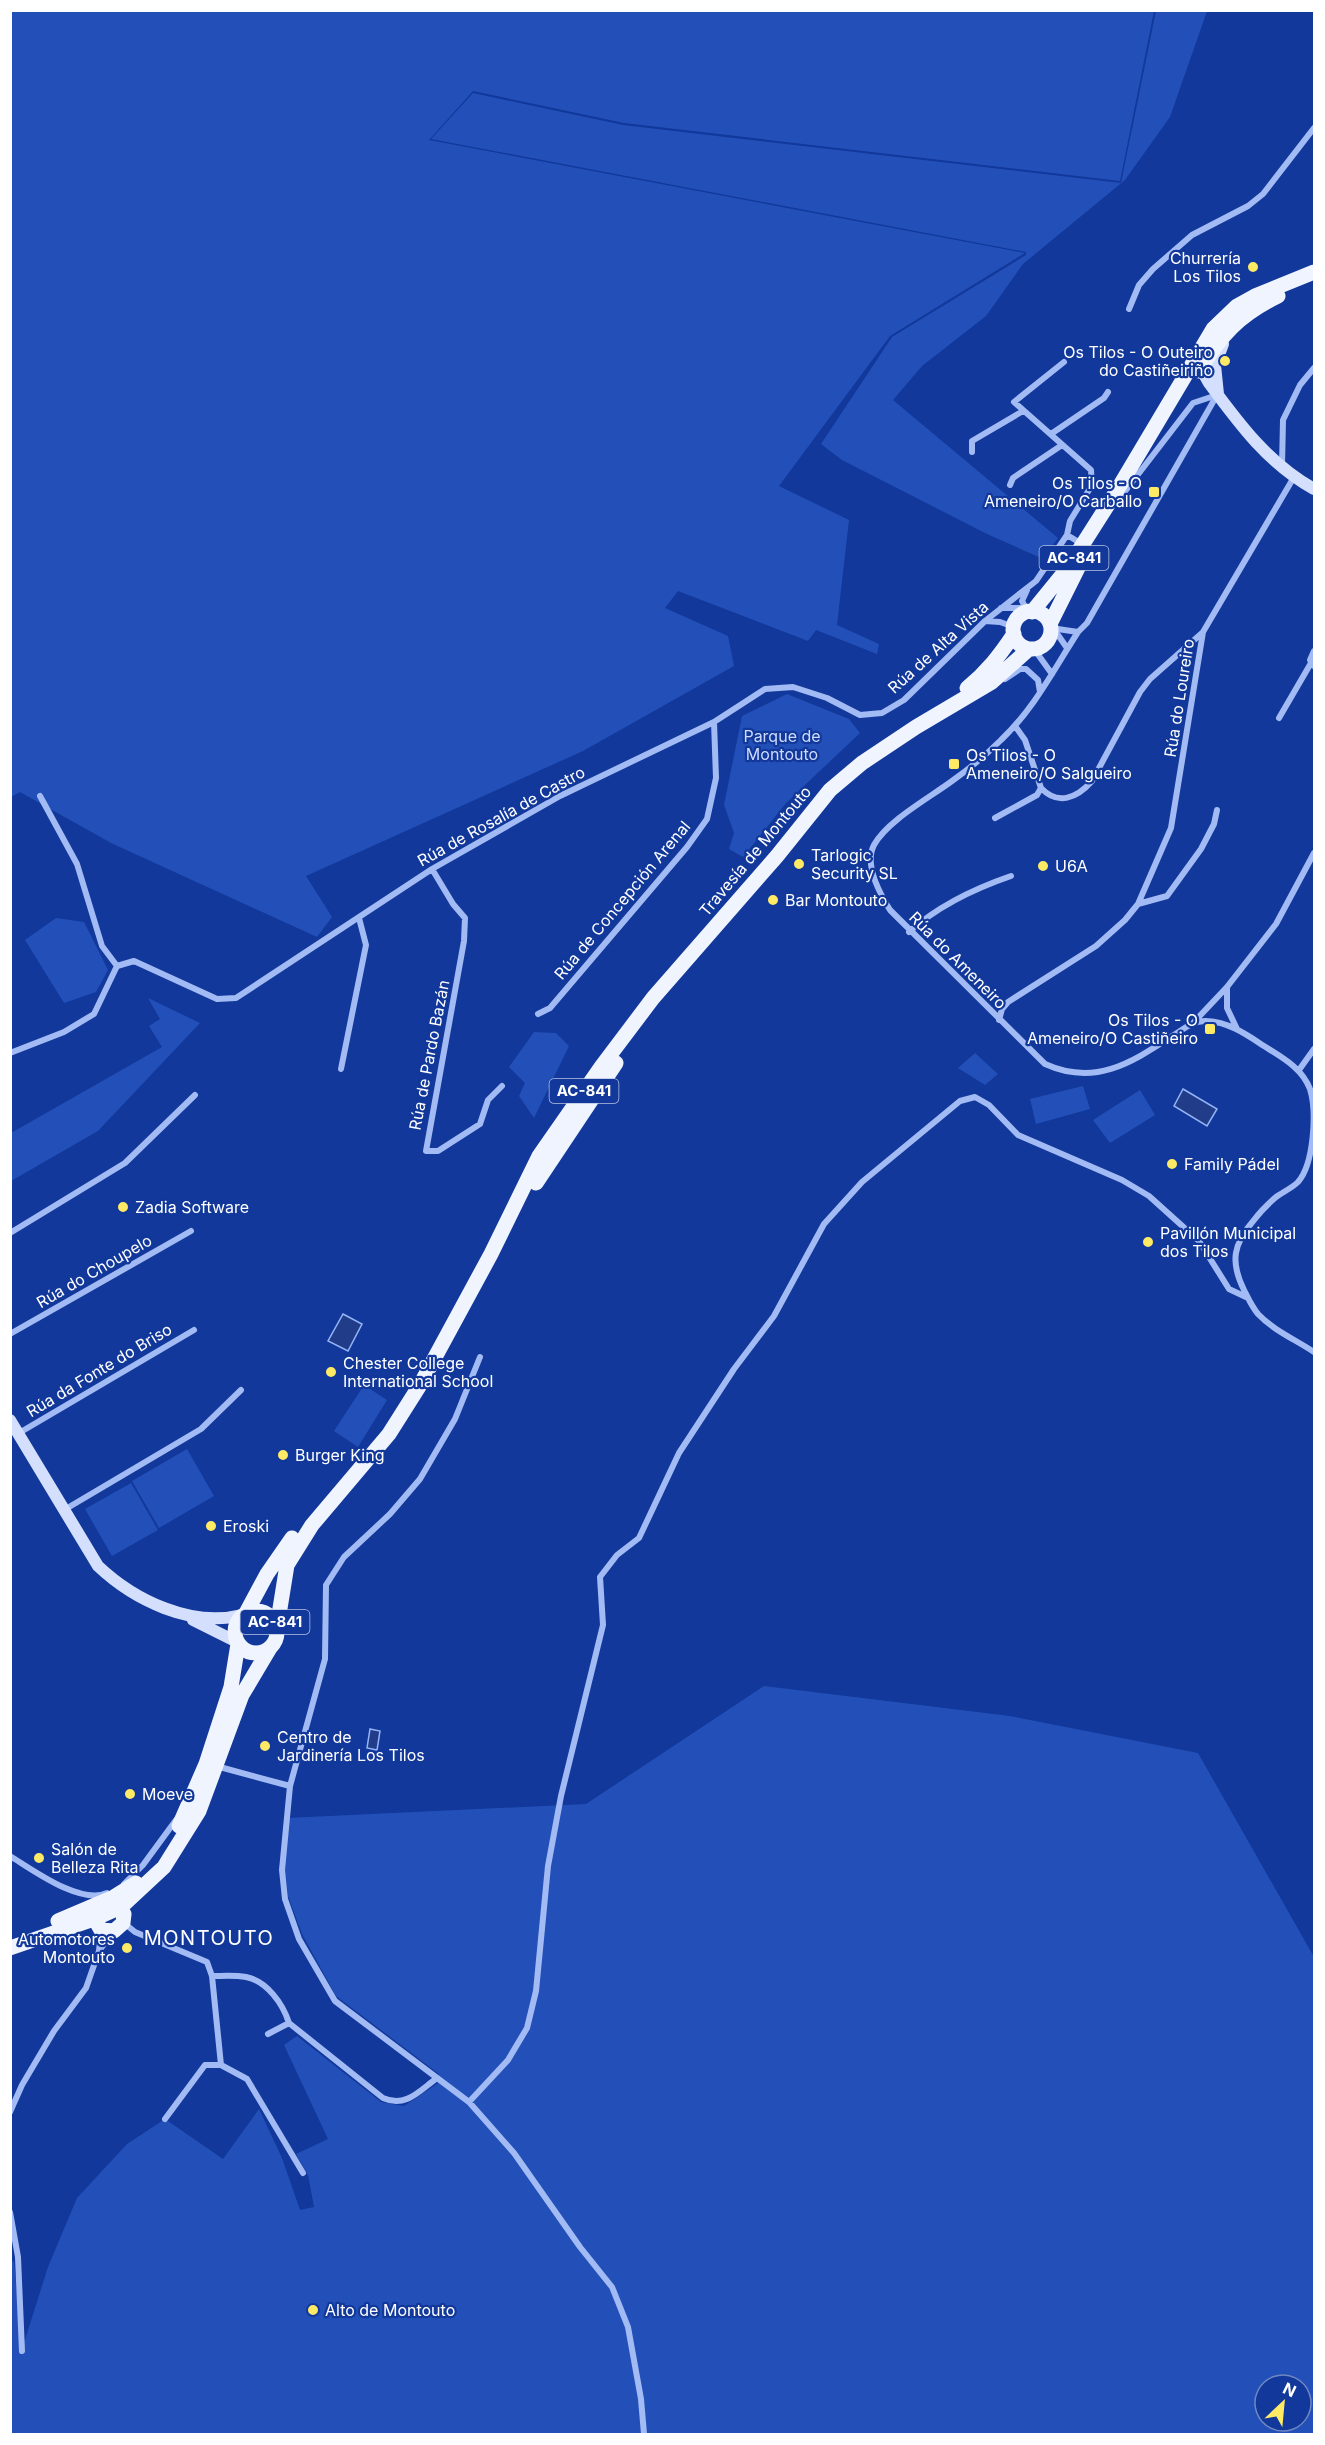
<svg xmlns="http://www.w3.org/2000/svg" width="1325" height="2445" font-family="Inter,sans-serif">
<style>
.green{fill:#2350b8;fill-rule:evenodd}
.water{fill:#213d89;stroke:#95b4f8;stroke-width:1.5}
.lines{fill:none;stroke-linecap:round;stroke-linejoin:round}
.street{stroke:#a3bbf4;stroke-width:6}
.secondary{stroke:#d3dffd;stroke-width:12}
.primary{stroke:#f0f4ff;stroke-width:15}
.poi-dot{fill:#ffea66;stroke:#11389a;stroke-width:2}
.labels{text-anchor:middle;stroke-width:4.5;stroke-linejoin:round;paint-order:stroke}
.shield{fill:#11389a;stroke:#b8c3e1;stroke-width:1.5}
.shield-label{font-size:15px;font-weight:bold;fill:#fff}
.poi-label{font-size:16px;fill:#fff;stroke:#11389a;text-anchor:start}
.street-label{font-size:16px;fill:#fff;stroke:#11389a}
.park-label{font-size:16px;fill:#ccdbfe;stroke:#11389a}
.quarter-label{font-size:20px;letter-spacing:1.5px;fill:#fff;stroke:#11389a}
</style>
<rect width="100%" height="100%" fill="#11389a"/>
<path class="green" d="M11,11H1154L1120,181L624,123L473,91L429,140L1025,253L890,336L779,486L849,520L837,625L879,644L877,654L816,630L808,641L678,591L665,608L728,636L734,666L583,751L306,876L332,917L317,937L111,843L20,792L11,797Z
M1156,11H1207L1170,117L1125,180L1023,264L986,316L922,366L893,400L1058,538L1045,556L1041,558L987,534L842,460L821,444L892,337L1026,255V252L431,139L473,93L623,125L1121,183Z
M787,694L849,719L860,733L786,803L743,857L729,849L734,833L724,805L742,716Z
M56,918L84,922L108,970L96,992L64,1003L25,940Z
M148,998L200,1023L98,1131L11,1181V1133L162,1047L149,1026L160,1019Z
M534,1032L556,1033L569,1046L534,1118L519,1096L525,1083L509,1067Z
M975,1053L998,1074L985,1085L958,1068Z
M1083,1086L1090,1109L1036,1124L1030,1099Z
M1140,1090L1155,1115L1110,1143L1093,1120Z
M364,1385L387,1400L358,1447L334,1431Z
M187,1449L214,1496L159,1528L132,1481Z
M131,1483L158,1530L112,1556L85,1509Z
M764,1686L1010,1716L1198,1753L1314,1957V2434H11L10,2259L14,2262L22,2349L48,2267L77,2198L127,2144L165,2119L223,2159L259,2109L282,2158L300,2210L314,2207L308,2175L296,2154L328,2139L284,2045L297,2036L381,2102L404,2106L437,2084L439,2074L336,1996L302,1934L288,1896L286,1877L282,1870L287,1818L586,1804ZM1265,2385H1301V2421H1265Z"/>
<path class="water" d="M1183,1089L1217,1109L1207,1126L1174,1106Z
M343,1314L362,1324L348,1351L328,1341Z
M370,1729L380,1731L377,1750L367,1748Z"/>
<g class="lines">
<path class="street" d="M1129,309L1139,285L1153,269L1192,235L1248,206L1263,194L1314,128
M1064,362L1014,402L1091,470L1092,485L1070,521L1067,535L1082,544
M1217,395L1087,623L1078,632C1054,669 1034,709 1001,740C986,755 969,769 952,781C929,798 887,821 874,845C864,864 880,894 890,910L1045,1064C1096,1087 1132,1062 1174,1035C1185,1028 1194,1020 1207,1021C1229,1022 1247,1035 1264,1046C1283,1058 1302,1068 1310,1089C1317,1111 1314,1164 1298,1182C1292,1188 1283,1192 1276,1197C1268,1204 1260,1212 1254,1220C1233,1244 1230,1262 1244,1290C1248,1298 1252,1307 1258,1314C1273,1330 1296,1340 1314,1352
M1051,434L1104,398L1108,392
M972,452V441L1023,411
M1282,466L1283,420L1300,385L1314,368
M1010,485L1013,478L1062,445
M1116,503L1193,403L1217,395
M1027,590L1022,601L1028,612
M1001,608H1024
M985,621L1000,622L1014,627
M1051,628L1078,632
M1051,633L1058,635L1067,648
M1034,649L1052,674
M1314,651L1310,660L1314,666
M1005,679L1020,669H1026L1038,680L1040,692
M1279,718L1311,663
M1041,788C1058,806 1077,798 1092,781L1140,692L1150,679L1202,633
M40,796L77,864L102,946L117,966
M995,818L1037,795L1041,788L1025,740L1015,726
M432,869L453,904L465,918L464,941L426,1151H438L480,1124L488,1100L502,1086
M1138,904L1167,896L1201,849L1214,824L1217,810
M909,932C937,907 976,888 1011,876
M1227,987V1008L1237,1029
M538,1014L550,1008L687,847L707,819L716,778L714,722
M999,1020L1002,1009L1008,1002L1096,946L1125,920L1138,904L1171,828L1203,632L1294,477
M1194,1022L1227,987L1276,924L1314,853
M10,1053L64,1032L94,1014L117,966L134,961L217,999L236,998L432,869L560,796L714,722L765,689L793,687L827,698L860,715L882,713L904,700L985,621L1036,581L1067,535
M341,1069L366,945L359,918
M1299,1070L1314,1049
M10,1233L125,1163L195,1095
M10,1334L191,1231
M480,1357L455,1419L420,1479L390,1514L344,1557L326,1585L325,1659L290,1786L282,1870L285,1899L299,1939L335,2001L469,2102L514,2153L580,2247L612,2287L628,2327L641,2399L644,2434
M19,1433L194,1330
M64,1510L201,1429L241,1390
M216,1766L290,1786
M10,1856C33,1870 80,1905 107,1893
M124,1884L143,1865L176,1820
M124,1923L135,1932L207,1962L212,1976L221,2065L247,2079L303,2173
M101,1931L99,1951L113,1932
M212,1976C223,1976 235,1975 246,1977C267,1981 283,2004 289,2023L383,2098C406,2108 419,2091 437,2078
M268,2034L289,2023
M469,2102L508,2060L527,2028L536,1991L548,1866L561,1796L603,1625L600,1577L617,1555L639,1538L679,1453L734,1369L774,1316L824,1224L862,1182L960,1101L975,1097L989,1105L1018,1135L1122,1180L1149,1196L1199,1241L1229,1289L1248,1298
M10,2112L22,2085L54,2031L86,1988L99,1951
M165,2119L205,2065H221
M10,2212L18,2257L22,2351"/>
<path class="secondary" d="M1203,361L1204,374L1209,383C1240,425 1268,463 1314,489
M1218,394L1215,365L1223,344
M10,1420L98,1566C134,1600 191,1628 242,1615
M193,1620L237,1642"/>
<path class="primary" d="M1199,371C1221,335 1239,315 1278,296
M1013 630a19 19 0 1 1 38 0a19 19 0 1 1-38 0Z
M1032,612L1067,569L1116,492L1213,329L1237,306L1255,296L1314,272
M1050,624L1081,562
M967,688C987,672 1000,655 1014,634
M536,1183L616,1063
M235 1632a21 21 0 1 1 42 0a21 21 0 1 1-42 0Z
M246,1613L267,1574L292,1538
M277,1627L287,1565L312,1525L389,1434L420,1385L491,1254L539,1156L601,1067L653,998L777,856L830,790L862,763L916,727L992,682L1029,649
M179,1826L206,1764L231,1687L238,1644
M91,1912L101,1930L114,1931L123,1923L124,1914L115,1901
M58,1921L112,1898L136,1883
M10,1948L94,1919L121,1907L164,1867L199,1811L242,1695L270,1648"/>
</g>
<g class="poi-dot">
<circle cx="1253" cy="267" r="6"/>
<circle cx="1225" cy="361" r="6"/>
<rect x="1148" y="486" width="12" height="12" rx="3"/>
<rect x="948" y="758" width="12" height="12" rx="3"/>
<circle cx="799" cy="864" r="6"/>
<circle cx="1043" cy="866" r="6"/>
<circle cx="773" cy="900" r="6"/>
<rect x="1204" y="1023" width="12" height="12" rx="3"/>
<circle cx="1172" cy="1164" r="6"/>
<circle cx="123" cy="1207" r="6"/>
<circle cx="1148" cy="1242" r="6"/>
<circle cx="331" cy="1372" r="6"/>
<circle cx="283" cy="1455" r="6"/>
<circle cx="211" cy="1526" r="6"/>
<circle cx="265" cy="1746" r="6"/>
<circle cx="130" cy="1794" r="6"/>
<circle cx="39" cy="1858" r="6"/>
<circle cx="127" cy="1948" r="6"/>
<circle cx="313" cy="2310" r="6"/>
</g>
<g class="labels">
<g class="shield">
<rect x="1039.5" y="546" width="69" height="24" rx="4.5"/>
<rect x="549.5" y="1079" width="69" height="24" rx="4.5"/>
<rect x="240.5" y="1610" width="69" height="24" rx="4.5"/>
</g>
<g class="shield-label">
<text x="1074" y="563">AC-841</text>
<text x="584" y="1096">AC-841</text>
<text x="275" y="1627">AC-841</text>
</g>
<g class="poi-label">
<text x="1241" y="264" text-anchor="end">Churrería<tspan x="1241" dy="18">Los Tilos</tspan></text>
<text x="1213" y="358" text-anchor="end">Os Tilos - O Outeiro<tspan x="1213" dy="18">do Castiñeiriño</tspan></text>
<text x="1142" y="489" text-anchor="end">Os Tilos - O<tspan x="1142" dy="18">Ameneiro/O Carballo</tspan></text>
<text x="966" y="761">Os Tilos - O<tspan x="966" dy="18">Ameneiro/O Salgueiro</tspan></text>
<text x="811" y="861">Tarlogic<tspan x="811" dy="18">Security SL</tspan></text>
<text x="1055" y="872">U6A</text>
<text x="785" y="906">Bar Montouto</text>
<text x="1198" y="1026" text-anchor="end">Os Tilos - O<tspan x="1198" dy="18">Ameneiro/O Castiñeiro</tspan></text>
<text x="1184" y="1170">Family Pádel</text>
<text x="135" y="1213">Zadia Software</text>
<text x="1160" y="1239">Pavillón Municipal<tspan x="1160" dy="18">dos Tilos</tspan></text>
<text x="343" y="1369">Chester College<tspan x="343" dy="18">International School</tspan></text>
<text x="295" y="1461">Burger King</text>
<text x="223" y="1532">Eroski</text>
<text x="277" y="1743">Centro de<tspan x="277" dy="18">Jardinería Los Tilos</tspan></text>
<text x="142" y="1800">Moeve</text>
<text x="51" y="1855">Salón de<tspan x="51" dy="18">Belleza Rita</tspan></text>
<text x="115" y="1945" text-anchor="end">Automotores<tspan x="115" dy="18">Montouto</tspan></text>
<text x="325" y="2316">Alto de Montouto</text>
</g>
<g class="street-label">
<text transform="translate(938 647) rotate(-42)" y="6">Rúa de Alta Vista</text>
<text transform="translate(1179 698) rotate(-81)" y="6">Rúa do Loureiro</text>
<text transform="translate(501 816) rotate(-29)" y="6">Rúa de Rosalía de Castro</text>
<text transform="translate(755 851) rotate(-50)" y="6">Travesía de Montouto</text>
<text transform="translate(622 900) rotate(-50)" y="6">Rúa de Concepción Arenal</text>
<text transform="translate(958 960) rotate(45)" y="6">Rúa do Ameneiro</text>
<text transform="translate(429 1055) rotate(-79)" y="6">Rúa de Pardo Bazán</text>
<text transform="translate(94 1271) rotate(-30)" y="6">Rúa do Choupelo</text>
<text transform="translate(99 1370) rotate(-31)" y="6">Rúa da Fonte do Briso</text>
</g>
<g class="park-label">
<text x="782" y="742">Parque de<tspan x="782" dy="18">Montouto</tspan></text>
</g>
<g class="quarter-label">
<text x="209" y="1945">MONTOUTO</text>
</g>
</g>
<rect width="1325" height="2445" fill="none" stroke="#ffffff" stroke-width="24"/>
<g transform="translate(1283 2403) rotate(26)"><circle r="28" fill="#11389a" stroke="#7088c2" stroke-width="1.5"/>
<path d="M0-4.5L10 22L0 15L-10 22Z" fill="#ffea66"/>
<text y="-9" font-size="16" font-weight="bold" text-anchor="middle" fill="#ffffff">N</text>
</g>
</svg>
